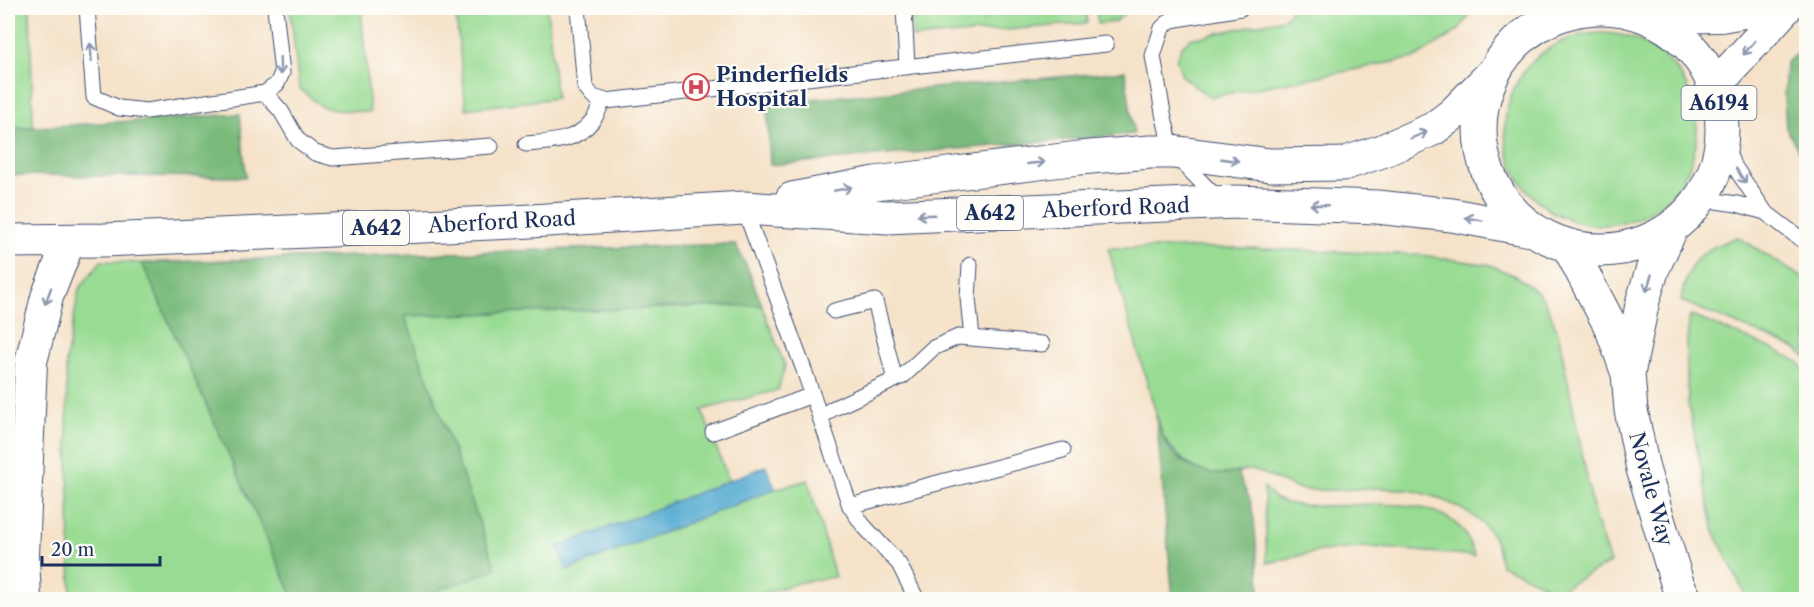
<svg xmlns="http://www.w3.org/2000/svg" width="1814" height="607" font-family="'Libre Caslon Text',serif">
<style>
.green{fill:#98db92;stroke:#5a8578;stroke-width:1.5}
.forest{fill:#7abb7c;stroke:#4a756d;stroke-width:1.5}
.water{fill:#55acd1;stroke:#386e98;stroke-width:1.5}
.lines{fill:none;stroke-linecap:round;stroke-linejoin:round}
.service-casing{stroke:#3c4a6e;stroke-width:17}
.minor-casing{stroke:#3c4a6e;stroke-width:34}
.primary-casing{stroke:#3c4a6e;stroke-width:35}
.service{stroke:#fff;stroke-width:15}
.minor{stroke:#fff;stroke-width:32}
.primary{stroke:#fff;stroke-width:33}
.oneway{stroke:#8d97ae}
.labels{text-anchor:middle;stroke-width:4.5;stroke-linejoin:round;paint-order:stroke}
.shield{fill:#fdfcf7;stroke:#5f6c8c;stroke-width:1.5}
.shield-label{font-size:20px;font-weight:bold;fill:#1b2f5e}
.poi-label{font-size:21px;font-weight:bold;fill:#1b2f5e;stroke:#fdfcf7;text-anchor:start}
.street-label{font-size:21px;fill:#1b2f5e;stroke:#fdfcf7}
</style>
<rect width="100%" height="100%" fill="#fdfcf7"/>
<filter id="ink" filterUnits="userSpaceOnUse"><feTurbulence type="fractalNoise" baseFrequency=".0167" numOctaves="2"/><feDisplacementMap in="SourceGraphic" scale="12" xChannelSelector="R" yChannelSelector="G"/><feConvolveMatrix kernelMatrix="1 2 1 2 8 2 1 2 1" color-interpolation-filters="sRGB"/></filter>
<filter id="wash" filterUnits="userSpaceOnUse"><feTurbulence type="fractalNoise" baseFrequency=".008" numOctaves="4" result="noise"/><feDisplacementMap in="SourceGraphic" scale="24" xChannelSelector="R" yChannelSelector="G"/><feGaussianBlur stdDeviation="1.35" result="paint"/><feColorMatrix in="noise" values="0 0 0 0 0 0 0 0 0 0 0 0 0 0 0 0 0 1.4 0 .05"/><feComposite in="paint" operator="in"/></filter>
<g filter="url(#wash)">
<rect width="100%" height="100%" fill="#f5e2c8"/>
<path class="green" d="M17,8H30L33,127L8,129V18Z
M290,8H361L370,112L334,110L321,106L299,88Z
M455,8H547L556,98L466,109Z
M911,8H1086L1087,23L913,38Z
M1096,8H1132L1114,22L1098,24Z
M1294,8H1474L1459,30L1415,58L1209,97L1183,77L1176,60L1182,46L1190,39L1283,19Z
M1505 129a96 96 0 1 1 192 0a96 96 0 1 1-192 0Z
M1738,237L1806,280V358L1796,349L1780,342L1681,301C1688,259 1699,251 1738,237Z
M735,244L747,267L785,366L778,390L702,410L729,481L559,547L568,570L775,489L808,480L835,577L802,582L750,597V600H71L66,361L79,289L101,261L142,263Z
M1108,248H1245L1421,255L1490,265L1517,277L1540,294L1548,308L1558,332L1595,519L1610,563L1557,591L1501,565C1499,555 1498,547 1494,538C1480,513 1435,494 1408,490C1375,485 1340,492 1307,490C1288,489 1270,473 1251,470C1243,469 1236,474 1228,474C1198,477 1176,458 1162,434Z
M1690,315L1775,350L1799,362L1806,373V599H1747L1714,531L1688,404L1686,349Z
M1264,487C1268,492 1272,497 1278,500C1291,506 1304,505 1318,506C1360,506 1433,494 1463,531C1468,537 1471,548 1475,556L1370,547L1321,551L1267,563Z"/>
<path class="forest" d="M1806,47V162L1786,128L1784,98L1786,62Z
M1125,71L1134,134L770,165L767,103Z
M240,114L246,177L8,175V129Z
M735,244L747,267L762,305L405,316L496,569L414,599H294L142,263Z
M1156,415C1160,428 1163,440 1171,450C1186,469 1214,478 1237,472L1250,500L1254,520L1261,599H1173Z"/>
<path class="water" d="M766,466L775,489L567,570L558,547Z"/>
</g>
<g filter="url(#ink)">
<g class="lines">
<defs>
<path id="service" d="M87,8L94,97L119,108L147,111L265,93L277,84L282,73L275,8
M578,8L585,87L593,97L606,101L1106,44
M904,8L907,67
M265,93L281,111L298,140L315,153L333,158L491,146
M1723,137L1732,163L1765,212L1806,243
M526,144C550,142 576,142 592,121C597,116 600,106 603,100
M1223,197L1211,192L1172,152L1163,113L1153,56L1162,28L1171,20L1241,8
M1701,199L1737,204L1765,212
M744,208L804,370L850,506L863,525L899,564L917,600
M970,265L968,298L972,338
M834,311L875,301L895,380
M820,418L832,409L903,376L933,348L958,337L1042,344
M713,432L812,395
M850,506L1063,450"/>
<path id="minor" d="M1649,17L1721,16L1767,8
M1716,91L1727,73L1786,8
M25,600L23,555L31,362L47,297L69,241"/>
<path id="primary" d="M1480 129a121 121 0 1 1 242 0a121 121 0 1 1-242 0Z
M792,199L875,183L1079,158L1150,152H1172L1270,165L1343,164L1382,151L1433,129L1453,114L1492,74
M1671,229L1653,268L1643,300L1628,374L1631,410L1643,469L1678,586L1686,600
M8,241L104,240L514,222L744,208L887,217L1236,202L1377,207L1452,215L1531,230
M1569,247L1612,329L1628,374"/>
</defs>
<use href="#service" class="service-casing"/>
<use href="#minor" class="minor-casing"/>
<use href="#primary" class="primary-casing"/>
<use href="#service" class="service"/>
<use href="#minor" class="minor"/>
<use href="#primary" class="primary"/>
</g>
<defs><path id="oneway-shaft" d="M-6 0H5M1.5-3L5.5 0L1.5 3" fill="none" stroke-width="1.6" stroke-linecap="round" stroke-linejoin="round" transform="scale(1.5)"/></defs>
<g class="oneway">
<use href="#oneway-shaft" transform="translate(1749 48) rotate(130)"/>
<use href="#oneway-shaft" transform="translate(91 52) rotate(-94)"/>
<use href="#oneway-shaft" transform="translate(280 66) rotate(88)"/>
<use href="#oneway-shaft" transform="translate(1419 135) rotate(-23)"/>
<use href="#oneway-shaft" transform="translate(1230 160) rotate(8)"/>
<use href="#oneway-shaft" transform="translate(1036 163) rotate(-6)"/>
<use href="#oneway-shaft" transform="translate(1741 176) rotate(57)"/>
<use href="#oneway-shaft" transform="translate(843 189) rotate(-11)"/>
<use href="#oneway-shaft" transform="translate(1319 205) rotate(-178)"/>
<use href="#oneway-shaft" transform="translate(926 215) rotate(178)"/>
<use href="#oneway-shaft" transform="translate(1474 219) rotate(-170)"/>
<use href="#oneway-shaft" transform="translate(1649 283) rotate(107)"/>
<use href="#oneway-shaft" transform="translate(48 296) rotate(110)"/>
</g>
</g>
<defs>
<symbol id="hospital-ring" viewBox="-11 -11 22 22"><circle r="9.5" fill="#fdfcf7" stroke="#d1495b" stroke-width="1.5"/><path d="M-5-5h3v3.5h4V-5h3V5h-3V1.5h-4V5h-3Z" fill="#d1495b"/></symbol>
</defs>
<g fill-rule="evenodd">
<use href="#hospital-ring" x="681" y="72" width="30" height="30"/>
</g>
<g class="labels">
<g class="shield">
<rect x="1681.5" y="86" width="75" height="34" rx="4.5"/>
<rect x="957" y="196" width="66" height="34" rx="4.5"/>
<rect x="343" y="211" width="66" height="34" rx="4.5"/>
</g>
<g class="shield-label">
<text x="1719" y="110">A6194</text>
<text x="990" y="220">A642</text>
<text x="376" y="235">A642</text>
</g>
<g class="poi-label">
<text x="716" y="82">Pinderfields<tspan x="716" dy="24">Hospital</tspan></text>
</g>
<g class="street-label">
<text transform="translate(1116 208) rotate(-2)" y="7">Aberford Road</text>
<text transform="translate(502 222) rotate(-3)" y="7">Aberford Road</text>
<text transform="translate(1651 489) rotate(75)" y="7">Novale Way</text>
</g>
</g>
<rect width="1814" height="607" fill="none" stroke="#fdfcf7" stroke-width="30"/>
<path d="M42 556v9h118v-9" fill="none" stroke="#1b2f5e" stroke-width="3"/>
<text x="51" y="556" font-size="18" fill="#1b2f5e" stroke="#fdfcf7" stroke-width="4.5" paint-order="stroke">20 m</text>
</svg>
